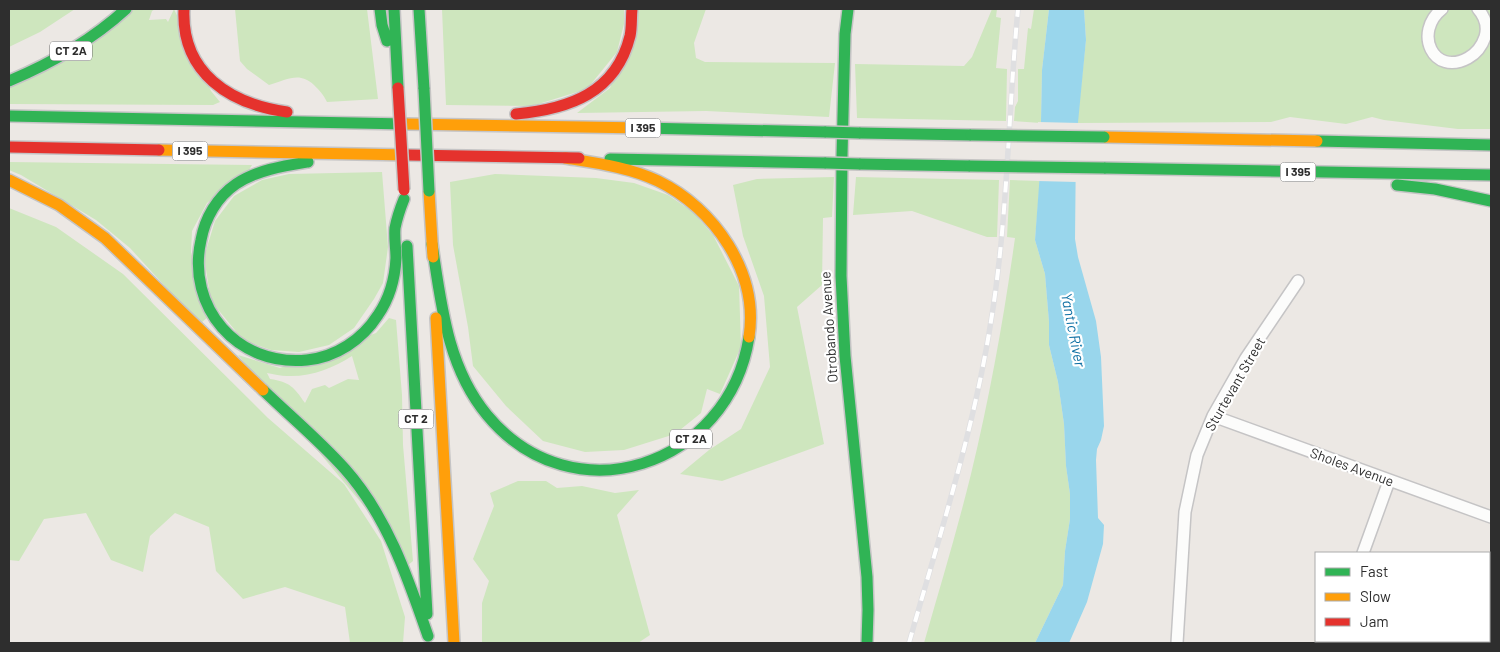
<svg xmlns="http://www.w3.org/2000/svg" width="1500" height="652" font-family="Barlow,sans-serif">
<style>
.green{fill:#cee6be;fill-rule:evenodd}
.water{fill:#99d6ec}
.pier{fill:#ece8e4}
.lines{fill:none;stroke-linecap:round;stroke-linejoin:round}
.street-casing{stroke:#c5c4c5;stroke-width:14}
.fast-casing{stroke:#c5c4c5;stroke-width:14}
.slow-casing{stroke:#c5c4c5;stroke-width:14}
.jam-casing{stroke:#c5c4c5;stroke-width:14}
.street{stroke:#fcfcfb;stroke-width:11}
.fast{stroke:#30b455;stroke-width:11}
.slow{stroke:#ff9f0a;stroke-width:11}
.jam{stroke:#e5322d;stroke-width:11}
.rail-casing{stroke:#dfdfe1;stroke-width:5.5}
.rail{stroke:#fff;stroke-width:4;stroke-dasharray:11;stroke-linecap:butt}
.fast-bridge-casing{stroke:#c6c5c4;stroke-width:14;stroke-linecap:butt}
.jam-bridge-casing{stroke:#c6c5c4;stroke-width:14;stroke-linecap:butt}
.fast-bridge{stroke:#30b455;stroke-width:11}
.jam-bridge{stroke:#e5322d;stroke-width:11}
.labels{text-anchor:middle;stroke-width:4.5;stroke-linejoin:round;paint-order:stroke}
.shield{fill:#fff;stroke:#6d6d6d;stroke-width:1}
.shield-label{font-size:12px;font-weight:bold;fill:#2e2e2e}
.street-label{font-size:14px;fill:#2e2e2e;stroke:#fff}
.water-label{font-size:15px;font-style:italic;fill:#0d6fa3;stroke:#fff}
</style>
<rect width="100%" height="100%" fill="#ece8e4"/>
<path class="green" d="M9,9H75L40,32L9,47Z
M133,9H155L152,11L149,20L166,19L168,22L174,9L211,91L220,102L213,105L9,104V86Z
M235,9H367L378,99L327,102C323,94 320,91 314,85C299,71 287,80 269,85L247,69L240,61Z
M442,9H624V24L617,52L587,89L532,106L446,105Z
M637,9H706L694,43L696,58L705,62L835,63L829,117L706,111L577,113L610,88Z
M992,9H997L996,17L1001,18L996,68L1007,69L1006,121L857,118L855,64L964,66L972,57Z
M1034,9H1049L1042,70L1041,123L1014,121L1015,107L1018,101V69H1024L1028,28L1031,29Z
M1084,9H1491V129H1458L1384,120L1372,117L1346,124L1290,117L1271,122L1077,123L1086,40Z
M9,162L252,165L249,170L207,203L192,231L191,252L208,317L202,322L173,295L130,248L96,220L21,175L9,170Z
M382,172L388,247L383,283L374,299L354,328L329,345L299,352L271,350L243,340L211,301L204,257L215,221L234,196L262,180L289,174Z
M495,174L596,178L634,183L668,195L693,212L713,235L739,286L741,347L720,394L707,389L701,413L675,434L624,450L585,452L543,441L506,406L473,366L468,327L453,245L450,182Z
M834,177L832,217L823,218L822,285L797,307L824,444L722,481L680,474L709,450L741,429L770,367L764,296L743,236L733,185L757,179Z
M856,177L999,180L997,237H987L912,211L853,215Z
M1010,180L1040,181L1035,240L1045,274L1049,322V345L1058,382L1064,424L1066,466L1070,494V519L1065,551L1063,585L1035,643H924C940,587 957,531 971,474C990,396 1004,317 1015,238L1007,237Z
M9,208L56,227L123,274L268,418L344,484L381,541L405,617L403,643H350L345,607L285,587L243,599L216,571L209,527L175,513L150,536L143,572L111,560L86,513L44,519L19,561L9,560Z
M389,318L396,320L402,395L403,445L413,561L407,566L403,553L238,355L280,368L376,333ZM352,356L359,380L348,379L329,388L325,385L312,389L305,403C294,387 290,382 270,379L267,373C274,374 281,376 287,376C312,377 333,368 352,356Z
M518,481H546L557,488L582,486L615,493L639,490L617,515L650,635L638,643H482V603L489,581L473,559L494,506L490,493Z"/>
<path class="water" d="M1049,9H1084L1086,40L1076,143L1075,239L1078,257L1096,321L1101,357L1104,426L1101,440L1097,449L1096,460L1098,518L1104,525L1103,544L1087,602L1069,643H1035L1063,585L1065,551L1070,519V494L1066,466L1064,424L1058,382L1049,345V322L1045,274L1035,240L1040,172L1042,70Z"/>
<path class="pier" d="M1038,122L1080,123L1077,182L1037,181Z"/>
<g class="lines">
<defs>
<path id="street" d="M1442,9C1413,32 1433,77 1468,58C1477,53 1482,46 1485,37C1488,27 1485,17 1478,9
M1213,416L1491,517
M1363,553L1389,481
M1177,643L1185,512L1197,455L1213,416L1246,358L1298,281
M1330,643L1331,641"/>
<path id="fast" d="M380,9L382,25L387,41
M394,9L398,88
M419,9L424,89
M848,9L845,34L842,155L841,276L845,356L867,577L868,610L867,643
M9,81C52,63 91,41 126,9
M9,116L406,124
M642,128L826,132
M859,133L971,135
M1317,141L1491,145
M610,159L826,163
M308,162C283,166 257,170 236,184C217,197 205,218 201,240C186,307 237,367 307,360C336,357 362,340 378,315C389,299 395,278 396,258C396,248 394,238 395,228C397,218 400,209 404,199
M859,164L970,166
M1104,168L1491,175
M1397,185L1435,189L1491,201
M432,244C441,303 447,367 487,415C573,519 729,466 749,337
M407,246L427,614
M263,390C290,416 320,441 345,469C387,516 408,578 428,636"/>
<path id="slow" d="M406,124L642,128
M1104,137L1317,141
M159,150L408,155
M565,158C596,163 629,167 658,181C714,208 759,272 749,337
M9,180L59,205L105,238L263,390
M429,191L433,257
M436,318L454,643"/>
<path id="jam" d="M184,9C181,73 230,104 287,112
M516,114C569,109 616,93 630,36C632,27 631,18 632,9
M9,147L159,150
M408,155L579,158"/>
</defs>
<use href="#street" class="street-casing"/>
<use href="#fast" class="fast-casing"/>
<use href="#slow" class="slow-casing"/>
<use href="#jam" class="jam-casing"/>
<use href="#street" class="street"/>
<use href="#fast" class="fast"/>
<use href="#slow" class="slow"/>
<use href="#jam" class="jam"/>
<defs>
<path id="rail" d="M909,643C939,537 974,430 991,321C1008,218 1008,113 1018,9"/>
</defs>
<use href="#rail" class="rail-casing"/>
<use href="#rail" class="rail"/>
<defs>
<path id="fast-bridge" d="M424,89L429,191
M826,132L859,133
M971,135L1104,137
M826,163L859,164
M970,166L1104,168"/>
<path id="jam-bridge" d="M398,88L404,190"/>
</defs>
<use href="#fast-bridge" class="fast-bridge-casing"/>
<use href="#jam-bridge" class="jam-bridge-casing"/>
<use href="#fast-bridge" class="fast-bridge"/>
<use href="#jam-bridge" class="jam-bridge"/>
</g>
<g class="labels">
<g class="shield">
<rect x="50" y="41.5" width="42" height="19" rx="4"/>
<rect x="625.5" y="118.5" width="35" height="19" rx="4"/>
<rect x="172.5" y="141.5" width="35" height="19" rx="4"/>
<rect x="1280.5" y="162.5" width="35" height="19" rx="4"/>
<rect x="398.5" y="409.5" width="35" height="19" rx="4"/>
<rect x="670" y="429.5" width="42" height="19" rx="4"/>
</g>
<g class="shield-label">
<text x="71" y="55">CT 2A</text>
<text x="643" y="132">I 395</text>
<text x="190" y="155">I 395</text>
<text x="1298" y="176">I 395</text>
<text x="416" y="423">CT 2</text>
<text x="691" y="443">CT 2A</text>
</g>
<g class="street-label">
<text transform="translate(829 327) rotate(-94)" y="5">Otrobando Avenue</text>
<text transform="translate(1235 384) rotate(-60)" y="5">Sturtevant Street</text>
<text transform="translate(1352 467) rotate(20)" y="5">Sholes Avenue</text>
</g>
<g class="water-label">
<text transform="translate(1073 330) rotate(79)" y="5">Yantic River</text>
</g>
</g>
<rect width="1500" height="652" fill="none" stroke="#2e2e2e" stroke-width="20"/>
<rect x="1315" y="552" width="175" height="90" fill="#ffffff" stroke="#ababab"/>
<rect x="1325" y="568" width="25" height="8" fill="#30b455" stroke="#ababab"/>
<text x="1360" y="577" font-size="15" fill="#2e2e2e">Fast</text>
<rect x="1325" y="593" width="25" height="8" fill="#ff9f0a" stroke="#ababab"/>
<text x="1360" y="602" font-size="15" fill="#2e2e2e">Slow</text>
<rect x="1325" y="618" width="25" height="8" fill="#e5322d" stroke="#ababab"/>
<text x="1360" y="627" font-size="15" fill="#2e2e2e">Jam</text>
</svg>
